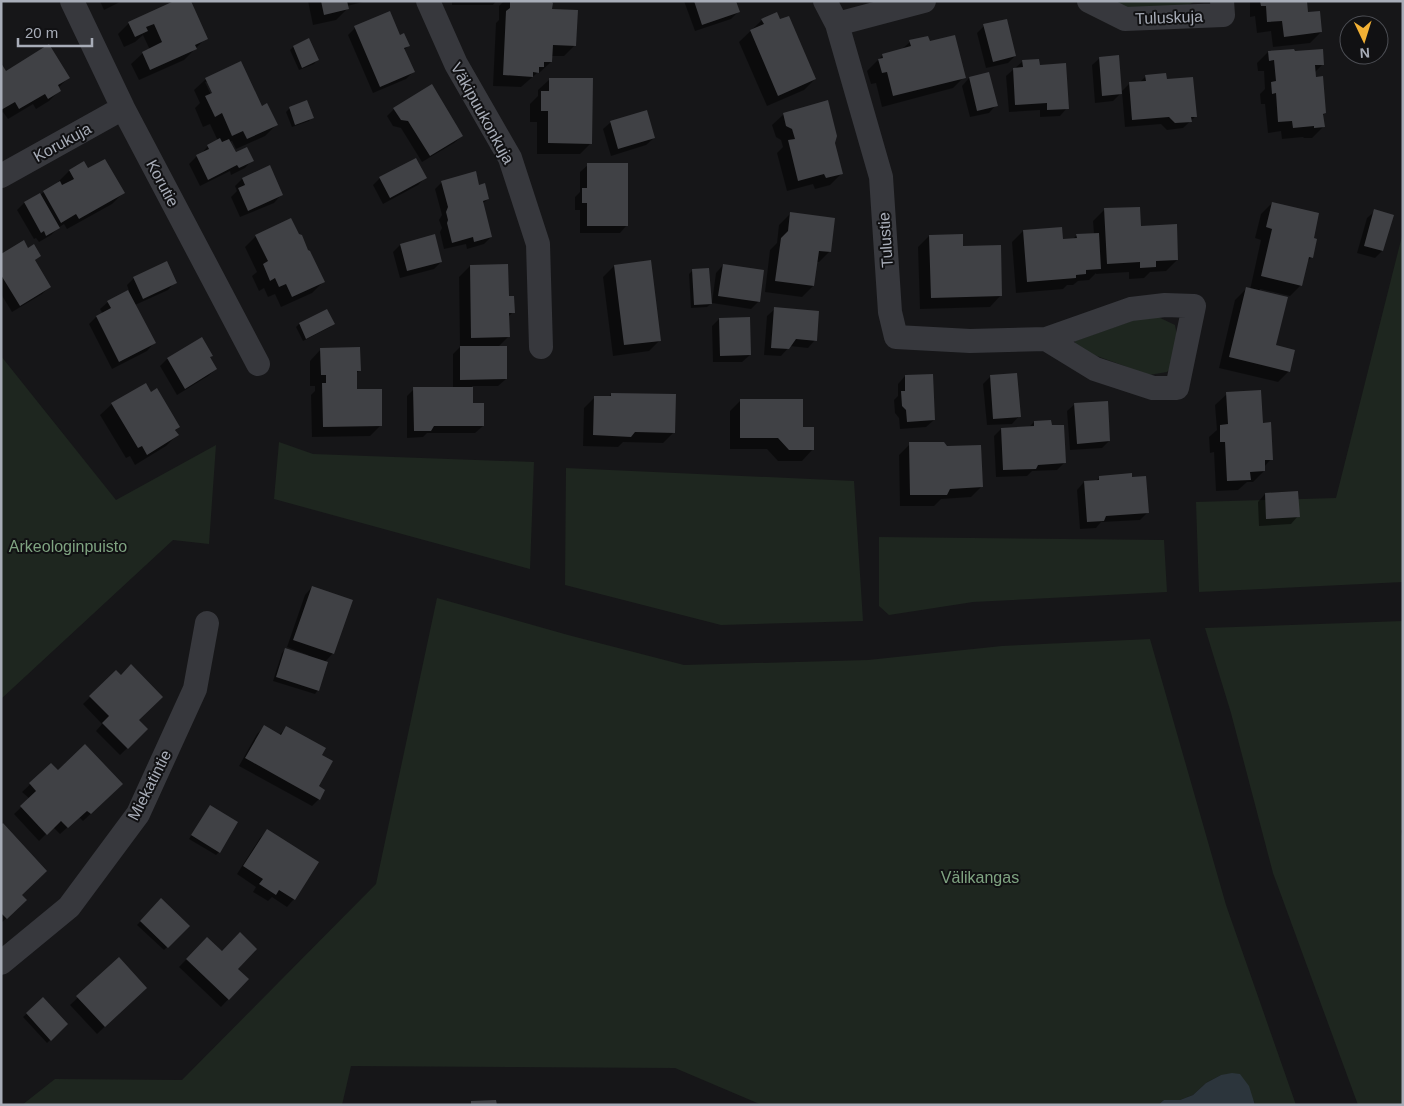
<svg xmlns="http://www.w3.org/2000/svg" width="1404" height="1106" font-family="Arial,sans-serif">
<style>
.green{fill:#1e261f}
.water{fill:#2c353c}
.shadow{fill:#0007;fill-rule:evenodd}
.building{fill:#404145}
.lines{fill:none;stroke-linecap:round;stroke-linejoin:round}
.minor{stroke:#37383d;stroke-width:24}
.labels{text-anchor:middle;stroke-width:4;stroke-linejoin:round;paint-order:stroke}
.street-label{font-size:16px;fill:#a8adb8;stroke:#111113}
.park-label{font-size:16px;fill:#7fa381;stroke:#111113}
</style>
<rect width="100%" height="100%" fill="#161618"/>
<path class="green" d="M1100,1H1196L1188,5L1119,11Z
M1403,232V582L1199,592L1196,502L1336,498Z
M1156,316L1175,325L1181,357L1167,372L1149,375L1075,348V341L1135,320Z
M1,356L116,500L216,445L209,544L173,540L1,699Z
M279,442L313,454L534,462L530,569L274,499Z
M566,468L854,481L863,621L721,625L565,585Z
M879,537L1164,540L1167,592L973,602L889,615L879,606Z
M437,598L568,635L684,665L868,660L1002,646L1150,639L1226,905L1296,1105H1255L1254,1101L1221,1075L1206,1083L1193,1095L1180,1100H1164L1158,1105H762L675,1068L351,1066L342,1105H22L55,1079L182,1080L376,884Z
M1403,621V828L1401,831L1403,841V1105H1358L1273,873L1231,713L1205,628Z"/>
<path class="water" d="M1232,1073L1240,1074L1249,1086L1255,1105H1158L1164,1100H1180L1193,1095L1206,1083L1221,1075Z"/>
<path class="shadow" d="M100,1H122L104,10Z
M177,1L206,38L184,60L139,80L131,64L143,53L150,50L143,35L135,42L124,47L118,34L129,23Z
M308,1H367L347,6V9L336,20L313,25Z
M452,1H496L493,5H452Z
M504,1H549L551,10L575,45L564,56H551V62L539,73H537L521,87L493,86L496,23L499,20V6Z
M684,1H735L739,11L731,19L695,31Z
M1250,1H1306L1307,14L1321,32L1310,43L1273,47L1271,31L1257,33L1255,16L1250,17Z
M762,20L815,79L804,90L767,106L739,42Z
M984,26L1015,56L1008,63L986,68L977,33Z
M355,28L399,36L408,46L404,50L413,72L406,79L373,93L348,35Z
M309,40L317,60L314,64L299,70L290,50L293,47Z
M910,42L929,43L964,77L953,88L882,107L876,83L871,84L867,71L883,55L901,50Z
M1268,52L1293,53L1323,64L1314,73L1325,113L1322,116L1323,127L1312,138H1304L1303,137L1282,139L1281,131L1268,133L1265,104H1261L1260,94L1265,89L1264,71H1258L1257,63Z
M1100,58L1120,93L1129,84L1139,83L1146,76L1166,80L1196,116L1183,128L1167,130L1161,124L1125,127L1122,92L1113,101L1095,103L1092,65Z
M1023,61L1039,66L1067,108L1060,116L1040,117V110L1009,112L1006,76Z
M1,67L5,72L68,78L58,88L60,90L49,101L36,109L33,104L8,119L3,112L1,114Z
M988,73L996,105L989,113L970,117L962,86L969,78Z
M206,79L261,107L276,125L265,136L236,149L232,141L229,142L235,154L252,160L245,168L231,175L230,171L200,186L189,164L196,157L201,154L208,146L218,141L210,124L203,127L195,108L200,103L194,90ZM205,82H208L216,98L213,99Z
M550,79L591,143L580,154H537V122H530V104L538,96V90Z
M307,102L312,117L309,121L292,127L286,112L289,109Z
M394,109L462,136L454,143L422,162L401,128L393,126L387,116Z
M784,114L833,143L842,173L830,185L815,189L813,184L787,191L777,153L783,147L781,140L776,137L772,125Z
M611,122L654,138L646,145L611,156L603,129Z
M84,163L88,170L123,193L112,204L67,229L64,224L58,228L51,235L39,242L36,238L34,239L17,210L24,203L39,194L40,195L44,192L59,183L58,182L69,171Z
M588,165L627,225L620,233H580V210H575V197L580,192V172Z
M380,178H425L418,185L383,204L373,185Z
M242,179L281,195L274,203L240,217L231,197L237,191L235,186Z
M442,182L478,186L488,199L482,204L491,237L484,244L467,249L466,244L444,249L440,232L442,228L439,220L442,215L435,189Z
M1272,203L1312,257L1306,262L1301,285L1290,296L1260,289L1259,292L1275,346L1289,371L1278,382L1219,368L1235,300L1246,289L1250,290L1261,240L1255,238L1261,214Z
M1105,209L1140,227L1177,260L1166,271L1150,272L1144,278L1129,279V272L1096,274V273L1089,280L1078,281L1073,285H1067L1063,289L1016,293L1012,242L1023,231L1062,240L1073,239L1077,235L1094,234L1093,221Z
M1375,211L1392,216L1382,251L1375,258L1357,253L1367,218Z
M790,214L830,251L819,262H816L813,286L802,297L765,292L770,250L777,243L779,225Z
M256,236L323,282L312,293L281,307L275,294L268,297L264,288L259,291L252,276L257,272L245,247Z
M929,236L962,247L1001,295L990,307L920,309L918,247Z
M400,245L441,262L434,269L400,278L393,252Z
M28,249L39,256L34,261L49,287L42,294L12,312L1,294V255Z
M723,265L758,302L751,309L712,303L707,307L691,308L689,274L692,271L712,302L716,273Z
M470,266L508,298L513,312L508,317L509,336L498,347L506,379L498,386H472V404L483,426L475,433H427L423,437L407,438V396L414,389H453V354L460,347L459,277Z
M614,266L660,340L649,351L613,356L603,277Z
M134,278L175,282L168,290L135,305L154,343L147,351L112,369L89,324L96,317L103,314L100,309L108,302L129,291L127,285Z
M775,309L815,340L808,348L790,346L781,356L764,355L767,316Z
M326,311L333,324L330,327L303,341L296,327L299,324Z
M719,319L750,355L742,362H713L712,326Z
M201,339L209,358L216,369L208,376L177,395L160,366L167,359Z
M321,349L360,370L355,374L356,391L381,425L370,436L312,437L311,395L315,391V386H310V361Z
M905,376L934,420L926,427L900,429L899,418L895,413L894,400L898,396V384Z
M991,376L1019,416L1012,424L987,425L983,384Z
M145,385L150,393L179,427L175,431L177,435L166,446L135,465L130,456L126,458L100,415L112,404Z
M611,394L674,432L663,443L623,442L618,447L583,446L584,408L595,397L608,398Z
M1227,394L1262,424L1271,459L1264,467V471L1253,482H1247L1238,490L1216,491L1214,452L1210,453L1209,437L1217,430L1215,405Z
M741,400L802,429L813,449L802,461H778L767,449H730V411Z
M1075,404L1109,441L1102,448L1070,450L1067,411Z
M1034,422L1064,463L1057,470L1032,471L1027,476L996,477L994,436L1001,429L1029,427Z
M910,444L982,486L971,497L941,499L934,506H900L899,455Z
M1100,477L1148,512L1140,520L1101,522L1096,528L1080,529L1077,490L1084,482H1095Z
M1265,494L1298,516L1291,524L1259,526L1258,502Z
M312,587L333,653L325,662L318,690L315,694L273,681L282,653L285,650L308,657V655L287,647L305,595Z
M116,672L138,720L147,729L120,755L96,731L102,724L83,704Z
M264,727L279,735L286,728L320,756L317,787L319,799L312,806L239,766L257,734Z
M51,765L58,772L114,792L83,821L79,817L60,834L53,827L39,841L14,814L30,799L22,792Z
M210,806L219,852L216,855L189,839Z
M1,826L21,895L19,907L1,923Z
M267,831L317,863L294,899L287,907L272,897L268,901L253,892L256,887L237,874L260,838Z
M161,900L188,926L164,950L137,925Z
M207,938L247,979L221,1007L179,967Z
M119,959L138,995L97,1034L70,1005Z
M43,999L67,1024L47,1043L23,1017Z"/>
<path class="building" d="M174,1H191L208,39L195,45L197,49L150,70L142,52L162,42L154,24L146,27L148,31L135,37L128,22Z
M321,1H347L349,9L324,15Z
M510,1H551L553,3L552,9L578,10L576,46L553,45L552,62H544V67H539V73L533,72V77L503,75L506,11L510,8Z
M694,1H736L740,12L702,25Z
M1260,1H1307L1308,12L1320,11L1322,32L1284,37L1282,21L1267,22L1266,6H1261Z
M390,11L400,35L404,33L410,46L404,48L415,72L380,87L354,26Z
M777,12L780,19L789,16L816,79L778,96L750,30L764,24L761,19Z
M1007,19L1016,56L993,62L983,24Z
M955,35L966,78L893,96L887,72L882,73L878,59L883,58L882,54L911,46L909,40L928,36L930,41Z
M309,38L319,60L302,68L293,46Z
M49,44L70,78L58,85L61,91L48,99L45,94L19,109L15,102L1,110V63L6,71Z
M1294,49L1295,51L1323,49L1324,65H1315L1316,77L1323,76L1326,113L1323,114L1325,127L1314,128V126L1293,128L1292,121L1278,122L1276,93L1272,94L1271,82L1276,81L1274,60L1269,61L1268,51Z
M1119,55L1122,94L1102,96L1099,57Z
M1039,59L1040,65L1066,63L1069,109L1047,110V103L1015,105L1013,68L1023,67L1022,60Z
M241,61L262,106L267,103L278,125L247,139L243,131L232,136L222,113L215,117L205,96L212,93L205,78Z
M989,72L998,106L977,111L969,77Z
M1166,73L1167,79L1193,77L1197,117H1191L1192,122L1175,123L1169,117L1132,120L1129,82L1146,81L1145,75Z
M549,78H593L592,144L548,143V111H541V91H549Z
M432,84L463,136L430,156L408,121L401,120L393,108Z
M307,100L314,118L295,125L289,107Z
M828,100L837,136L835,143L843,174L826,178L824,174L798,181L788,140L795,139L792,129L786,126L783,113Z
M647,110L655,138L618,149L610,121Z
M220,138L222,142L229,139L236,152L247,147L254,161L239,168L237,165L208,180L196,155L209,149L207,145Z
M416,158L427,178L390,198L379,177Z
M105,159L125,193L79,219L76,214L61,223L43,191L60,181L62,185L74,179L69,170L84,161L88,168Z
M587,163H628V226H587V203H582V188H587Z
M270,165L283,195L248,211L238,188L245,185L242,178Z
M476,171L479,185L485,183L489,199L483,201L492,237L474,242L473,237L452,243L447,223L448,220L446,212L448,207L441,181Z
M40,193L60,228L46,236L44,231L41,233L24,202Z
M1272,202L1319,213L1314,238L1317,239L1313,258L1309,257L1302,286L1261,276L1272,229L1266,227Z
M1140,207L1141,226L1177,224L1178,260L1156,261V267L1140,268V262L1107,264L1104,208Z
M1374,209L1394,215L1383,251L1364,246Z
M790,212L835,218L831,252L819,251L814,286L775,281L781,238L788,231Z
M291,218L299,234L302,235L308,250L310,251L325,282L292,297L286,284L279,287L275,278L270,281L263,264L268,261L255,235Z
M1062,227L1063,239L1077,238L1076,234L1099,233L1101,269L1086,270V274L1076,275V278L1027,282L1023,230Z
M435,234L442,262L407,271L400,244Z
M963,234V246L1001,245L1002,296L931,298L929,235Z
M24,240L28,248L34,244L41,256L35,260L51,287L20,306L1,275V254Z
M651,260L661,341L624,345L614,265Z
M167,261L177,283L143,299L133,277Z
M508,264L509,296H514L515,313H509L510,337L471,338L470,265Z
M723,264L764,270L760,302L718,296Z
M709,268L712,304L694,305L692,269Z
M1246,287L1288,297L1276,345L1295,350L1290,372L1229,357Z
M128,290L156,343L119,362L96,316L111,308L107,301Z
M774,307L819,311L817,341L796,339L789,349L771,348Z
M327,309L335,324L306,339L299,323Z
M750,317L751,355L720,356L719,318Z
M202,337L213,356L210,357L217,369L185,389L167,358Z
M460,346H507V379L460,380Z
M360,347L361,371H357V389H382V426L323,427L322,383H326V375H321L320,348Z
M1017,373L1021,417L993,419L990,375Z
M933,374L935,420L907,422L906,410L902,406L901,391H905V375Z
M146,383L151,392L157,388L180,427L175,430L179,435L147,455L142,446L138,448L111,403Z
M413,387H473V403H484V426H434L431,431H414Z
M1261,390L1263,423L1271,422L1273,460H1265V471L1250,472L1251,480L1227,481L1225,442H1220V425L1228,424L1226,392Z
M611,393L676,394L675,433L635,432L631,437L593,435L594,396H611Z
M740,399H803V427H814V450H789L778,438H740Z
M1108,401L1110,441L1077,444L1074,403Z
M1051,420L1052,425H1064L1066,463L1038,465L1036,469L1003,470L1001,428L1034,426V421Z
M909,442H944L947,446L981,445L983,487L950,489L947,495H910Z
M1132,473V477L1146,476L1149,513L1106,516L1104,521L1087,522L1084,481L1099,480V476Z
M1298,491L1300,517L1266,519L1265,493Z
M312,586L353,600L334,654L293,640Z
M285,648L328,662L319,691L276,677Z
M131,664L163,697L139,720L148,729L128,749L102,723L109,716L89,696L116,670L121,675Z
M264,725L281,735L286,726L326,748L322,755L333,761L319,786L325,790L320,800L245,758Z
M85,744L123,784L91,814L87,811L68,828L61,821L47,835L20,806L36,791L29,783L51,763L58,770Z
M210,805L238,822L220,853L191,835Z
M3,823L47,871L22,895L27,900L7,919L1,913V825Z
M267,829L319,862L295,900L279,890L276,895L259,884L263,879L243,866Z
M161,898L190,926L168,948L140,921Z
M240,932L257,949L238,969L249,979L229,1000L186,959L207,937L222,951Z
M119,957L147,988L105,1027L76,996Z
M43,997L68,1024L51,1041L26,1013Z
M496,1100L497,1105H471V1101Z"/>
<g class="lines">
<path class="minor" d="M72,1L123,108L258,364
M428,1L456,64L510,158L538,244L541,347
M825,1L837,24L881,177L890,312L896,337L970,341L1046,339L1095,369L1153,388H1177L1194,306L1165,305L1131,309L1046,339
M1089,1L1125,19L1223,15L1222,1
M837,24L924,1
M1,176L123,108
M1,963L69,907L138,814L195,689L207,623"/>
</g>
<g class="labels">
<g class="street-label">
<text transform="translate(1169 17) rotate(-2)" y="6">Tuluskuja</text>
<text transform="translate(483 113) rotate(61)" y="6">Väkipuukonkuja</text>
<text transform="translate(62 142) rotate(-29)" y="6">Korukuja</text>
<text transform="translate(163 183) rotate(62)" y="6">Korutie</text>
<text transform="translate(885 240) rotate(-94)" y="6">Tulustie</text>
<text transform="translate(149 785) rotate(-63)" y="6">Miekatintie</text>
</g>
<g class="park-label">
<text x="68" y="552">Arkeologinpuisto</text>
<text x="980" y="883">Välikangas</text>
</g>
</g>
<rect width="1404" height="1106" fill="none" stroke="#a8adb8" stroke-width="5"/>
<g transform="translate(1364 40) rotate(176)"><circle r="24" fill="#111113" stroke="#4d4f55"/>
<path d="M0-4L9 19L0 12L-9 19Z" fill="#f2b134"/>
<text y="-8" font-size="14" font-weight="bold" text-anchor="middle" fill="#a8adb8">N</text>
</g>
<path d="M18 38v8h74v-8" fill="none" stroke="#a8adb8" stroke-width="2.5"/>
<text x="25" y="38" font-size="15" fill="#a8adb8" stroke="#111113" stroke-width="4" paint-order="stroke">20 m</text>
</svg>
